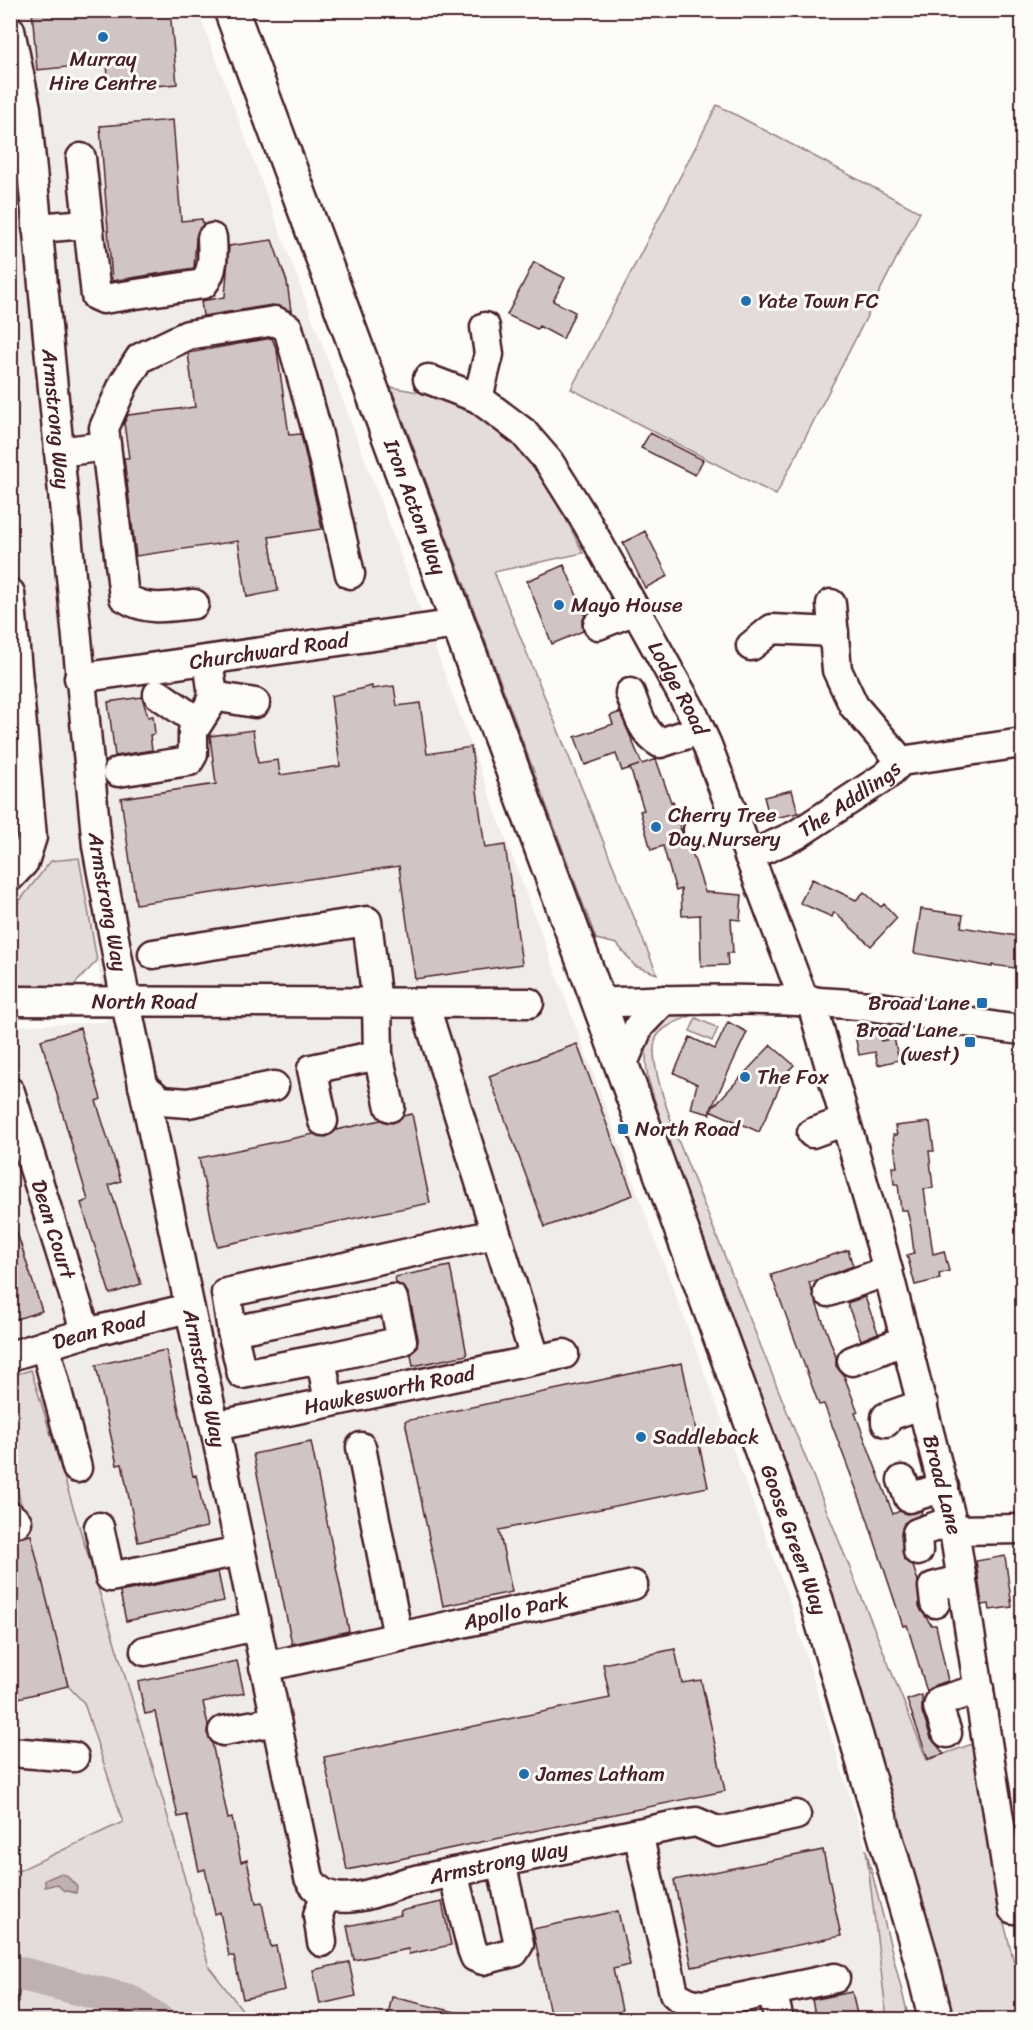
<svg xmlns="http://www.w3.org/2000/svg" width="1033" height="2030" font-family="Sriracha,sans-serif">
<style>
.built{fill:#f0ece8}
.green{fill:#e3dcda;stroke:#967e82;stroke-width:1.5}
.water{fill:#c0b1b1;stroke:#91777b;stroke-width:1.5}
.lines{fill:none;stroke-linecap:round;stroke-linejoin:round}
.stream{stroke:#91777b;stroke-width:6}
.river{stroke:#c0b1b1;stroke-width:34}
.building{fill:#d0c5c4;stroke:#4a1f2b;stroke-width:1.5}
.minor-casing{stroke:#4a1f2b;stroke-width:33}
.major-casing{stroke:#4a1f2b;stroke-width:38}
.minor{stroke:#fdfcf7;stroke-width:28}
.major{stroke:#fdfcf7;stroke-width:33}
.poi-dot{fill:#1f6fb2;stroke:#fdfcf7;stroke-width:2}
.labels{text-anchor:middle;stroke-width:6;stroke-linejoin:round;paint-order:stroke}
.poi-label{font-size:21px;fill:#4a1f2b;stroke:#fdfcf7;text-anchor:start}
.street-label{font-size:21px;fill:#4a1f2b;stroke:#fdfcf7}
</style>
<rect width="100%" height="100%" fill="#fdfcf7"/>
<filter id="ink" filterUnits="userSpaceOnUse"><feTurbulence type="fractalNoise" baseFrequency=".0167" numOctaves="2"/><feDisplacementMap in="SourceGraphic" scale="12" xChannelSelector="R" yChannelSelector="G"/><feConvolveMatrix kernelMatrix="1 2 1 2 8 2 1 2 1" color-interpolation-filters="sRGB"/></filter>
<g filter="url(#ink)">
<path class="built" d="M11,11H198L789,1600L866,1849L887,2019L333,2020L247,2017L209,1967L164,1803L31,1370L11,1376V1026L108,1022L79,858L11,913Z
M10,1465L68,1686L84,1703L123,1822L18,1871L10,1869Z"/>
<path class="green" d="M717,105L920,212L776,495L571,389Z
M391,387C408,391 429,392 445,399C526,433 546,479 583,553L494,572L657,974L635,966L617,944L596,939Z
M79,858L97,961L74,985L11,988L10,913L51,861Z
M673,1014H695C682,1020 667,1024 658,1035C644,1053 671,1119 678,1140L927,1760L972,1744L1005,1927L1022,1993V2019H946L648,1079C644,1053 643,1022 673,1014Z
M696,1018L718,1028L712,1041L690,1031Z
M31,1370L164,1803L209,1967L247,2016L333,2019H11V1869L18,1871L123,1822L84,1703L68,1686L11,1465V1376Z
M866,1849L909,2019H887Z"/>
<path class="water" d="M59,1874L66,1875L77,1887L76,1893L63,1890L57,1884L45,1887V1880Z"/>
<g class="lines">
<path class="stream" d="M12,2020L21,1973"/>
<path class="river" d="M10,1971L129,2001L157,2020"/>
</g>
<path class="building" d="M32,10H170L177,84L109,90L107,63L37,70Z
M173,120L181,221L202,219L203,224L196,238L194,268L112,281L100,126Z
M272,240L287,282L291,311L272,305L203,316L201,301L225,297L229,246Z
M534,262L565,278L553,301L575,312L563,339L539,326L537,329L507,315Z
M272,338L277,351L289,435L301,434L322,529L269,537L278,591L247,597L238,541L136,556L124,458H129L124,423L128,415L195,407L188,353Z
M650,433L703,460L695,475L641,448Z
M645,531L668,576L645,588L623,543Z
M564,565L585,615L582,622L583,631L552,644L527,581Z
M372,686V689L394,686L397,706L420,703L427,754L471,747L485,848L505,845L522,964L415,979L399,866L136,904L121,798L216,784L210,736L253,730L258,763L278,760L280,775L340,766L331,696Z
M142,697L148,717L153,716L155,734L150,735L152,750L115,756L108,702Z
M620,712L642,764L656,759L671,802L673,801L683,837L687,847L690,846L705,892L742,895L740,920L731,919L733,953H727L728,965L701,966L700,915L682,916L681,889L676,891L663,846L651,850L640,811L644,810L630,768L639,765L622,771L616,754L585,765L575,737L613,724L610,716Z
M792,790L798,813L770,819L764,797Z
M812,879L856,900L864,892L881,907L884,904L897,918L871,946L834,912L832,917L800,903Z
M921,909L963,915L961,927L1023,937V969L992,965V967L914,953Z
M728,1022L747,1032L711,1109L771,1045L794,1065L786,1073L759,1132L710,1110V1114L691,1109L697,1084L674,1073L690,1037L715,1049Z
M877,1025L881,1041L894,1038L899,1060L878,1065L875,1052L859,1055L854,1031Z
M80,1028L101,1099L96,1101L121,1181L109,1185L141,1284L110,1294L81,1203L88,1200L41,1040Z
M577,1044L633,1195L545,1227L489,1076Z
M412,1114L430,1203L217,1246L199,1158L314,1134L326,1137L336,1130L381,1120L393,1123L403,1116Z
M930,1122L934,1151H929L933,1188L924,1189L933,1254L944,1251L949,1271L939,1274L940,1279L915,1285L907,1255L914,1253L911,1228L907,1210H901L898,1184H894L892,1167H897L893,1135H897L895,1126Z
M10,1223H14L42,1311L10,1321Z
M848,1250L853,1266L809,1283L836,1357V1366L844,1376L858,1412L855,1413L893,1514L900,1511L906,1514L921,1511L922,1514L904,1523L901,1534L904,1560L913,1566L918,1581L919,1606L931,1625H936L948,1681L935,1685L927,1692L907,1625L903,1626L866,1515L824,1404L819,1405L771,1275Z
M450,1266L467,1355L413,1366L411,1355L417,1347L418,1338L409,1295L405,1288L396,1283L395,1277Z
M865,1297L878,1333L861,1340L847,1303Z
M166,1350L193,1476L196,1475L207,1527L138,1542L122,1464L117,1465L96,1365Z
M682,1363L708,1487L499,1530L512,1592L443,1606L405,1421Z
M311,1442L349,1631L292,1644L253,1454Z
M31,1535L68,1686L10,1700V1540Z
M1005,1556L1012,1607L990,1610L989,1604L982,1605L976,1561Z
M218,1572L224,1601L126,1621L120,1592Z
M675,1649L682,1683L701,1680L725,1791L347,1870L324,1757L610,1698L603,1664Z
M237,1661L244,1693L203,1702L208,1725L207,1733L212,1743L228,1819L232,1818L241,1862L247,1860L256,1904L262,1903L271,1947L276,1946L285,1990L243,1999L234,1956H229L220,1912L215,1914L205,1869L199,1871L187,1815L178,1817L155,1712L145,1714L138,1682Z
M922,1695V1712L931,1738L944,1754L928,1759L907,1700Z
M823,1850L841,1936L692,1967L674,1880Z
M442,1902L451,1945L409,1954L408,1949L354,1960L347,1926L401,1915L400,1911Z
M618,1911L630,1965L613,1969L624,2019H551L533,1929Z
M349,1962L356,1996L320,2004L313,1970Z
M852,1992L858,2019H816L812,2000Z
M392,1997L460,2013L459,2019H387Z"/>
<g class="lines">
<defs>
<g id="minor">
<path id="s1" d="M10,30L26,108L97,846L126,1003L309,1878C329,1914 376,1892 407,1882L672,1826L696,1822L719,1832L796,1815"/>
<path d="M81,158L96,296L103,299L203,284C214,271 213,255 212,238"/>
<path d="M37,228L87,224"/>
<path id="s2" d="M428,379L478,398L523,432L549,462L586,521L693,714L707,745L800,990V1001"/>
<path d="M478,398L489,354L485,327"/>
<path d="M59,452L106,446"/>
<path d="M10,593L32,837L24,862L10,877"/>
<path d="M194,604C167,607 147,612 124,597L104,428L124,383L140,358L188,335L275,321L288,328L317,431L350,574"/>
<path d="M831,604L837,670L854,706L901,761"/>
<path d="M598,625L635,610"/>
<path d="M751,646L772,629L834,632"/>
<path id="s3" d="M79,678L458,624"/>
<path d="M630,693C637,711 642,733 660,743L700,730"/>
<path d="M158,694L198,722"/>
<path d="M213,696L255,703"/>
<path d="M118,772L189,761L193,754V731L209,706L213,696L208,660"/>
<path d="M698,830L711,831L736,823"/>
<path id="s4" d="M749,856L796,835L886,776L901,761L1022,743"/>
<path d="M153,954L367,921L377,1003L378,1055L390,1107"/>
<path id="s5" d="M10,1001L529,1003"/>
<path id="s6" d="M814,1001V1011L883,1252L954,1530L1013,1909"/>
<path d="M424,1003L535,1358"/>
<path d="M599,1003C689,999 779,997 869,1006C921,1011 971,1025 1022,1030"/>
<path d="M621,1068L639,1026L664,1000"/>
<path d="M143,1086L161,1101L188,1103L274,1086"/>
<path id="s7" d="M10,1092L86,1333"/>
<path d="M323,1121L312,1069L378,1055"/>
<path d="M812,1133L845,1121"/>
<path d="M828,1292L888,1271"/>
<path d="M232,1331L226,1293L495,1234"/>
<path d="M45,1345L77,1468"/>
<path id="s8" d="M10,1356L86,1333L189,1308"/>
<path d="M321,1359L242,1374L232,1331L393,1299L402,1341L321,1359L329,1402"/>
<path d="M852,1361L906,1340"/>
<path d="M886,1422V1417L923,1404"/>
<path id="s9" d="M215,1426L564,1354"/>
<path d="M361,1447L398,1637"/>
<path d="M902,1480L909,1498L944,1487"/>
<path d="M10,1516L17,1522"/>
<path d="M99,1527L110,1577L240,1551"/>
<path d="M954,1530L1022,1529"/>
<path d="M918,1551L917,1533L951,1521"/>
<path d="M935,1603L933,1587L962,1579"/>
<path d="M145,1651L255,1626"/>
<path id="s10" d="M264,1667L633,1585"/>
<path d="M223,1731L276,1721"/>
<path d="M947,1733L938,1707L940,1701L979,1689"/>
<path d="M10,1752L74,1757"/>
<path d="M638,1833L674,1993C683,2002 693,2005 706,2005L835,1978"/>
<path d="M453,1872L472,1949L475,1957L483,1960L514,1952L519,1944L501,1862"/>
<path d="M322,1942L318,1915L325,1896"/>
<path d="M772,1991L779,2020"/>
</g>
<g id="major">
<path id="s11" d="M231,10L599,1003L816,1600L920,1955L936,2020"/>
</g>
</defs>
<use href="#minor" class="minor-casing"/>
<use href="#major" class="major-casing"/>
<use href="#minor" class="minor"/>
<use href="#major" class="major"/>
</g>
</g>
<g class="poi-dot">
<circle cx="103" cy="37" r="6"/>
<circle cx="746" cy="301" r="6"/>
<circle cx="559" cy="605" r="6"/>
<circle cx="656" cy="827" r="6"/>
<rect x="976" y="997" width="12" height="12" rx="3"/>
<rect x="964" y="1036" width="12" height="12" rx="3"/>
<circle cx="745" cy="1077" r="6"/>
<rect x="617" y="1123" width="12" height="12" rx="3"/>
<circle cx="641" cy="1437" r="6"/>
<circle cx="524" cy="1774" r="6"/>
</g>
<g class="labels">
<g class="poi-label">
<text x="103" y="66" text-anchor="middle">Murray<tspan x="103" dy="24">Hire Centre</tspan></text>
<text x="758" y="308">Yate Town FC</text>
<text x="571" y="612">Mayo House</text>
<text x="668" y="822">Cherry Tree<tspan x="668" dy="24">Day Nursery</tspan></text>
<text x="970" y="1010" text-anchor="end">Broad Lane</text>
<text x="958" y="1037" text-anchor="end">Broad Lane<tspan x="958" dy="24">(west)</tspan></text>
<text x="757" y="1084">The Fox</text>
<text x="635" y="1136">North Road</text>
<text x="653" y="1444">Saddleback</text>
<text x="536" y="1781">James Latham</text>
</g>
<g class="street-label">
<text dy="7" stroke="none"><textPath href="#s1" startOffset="392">Armstrong Way</textPath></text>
<text dy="7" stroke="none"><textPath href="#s11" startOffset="530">Iron Acton Way</textPath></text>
<text dy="7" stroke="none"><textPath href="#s3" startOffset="192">Churchward Road</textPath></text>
<text dy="7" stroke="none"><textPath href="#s2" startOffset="410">Lodge Road</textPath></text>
<text dy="7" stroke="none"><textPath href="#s4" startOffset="116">The Addlings</textPath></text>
<text dy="7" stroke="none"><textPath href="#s1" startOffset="878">Armstrong Way</textPath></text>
<text dy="7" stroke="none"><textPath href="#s5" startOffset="134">North Road</textPath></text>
<text dy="7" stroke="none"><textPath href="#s7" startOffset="144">Dean Court</textPath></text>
<text dy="7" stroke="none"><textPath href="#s8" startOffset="93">Dean Road</textPath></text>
<text dy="7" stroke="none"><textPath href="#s1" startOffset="1364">Armstrong Way</textPath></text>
<text dy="7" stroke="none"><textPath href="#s9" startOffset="178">Hawkesworth Road</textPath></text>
<text dy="7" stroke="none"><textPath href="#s6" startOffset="501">Broad Lane</textPath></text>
<text dy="7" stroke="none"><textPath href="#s11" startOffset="1630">Goose Green Way</textPath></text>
<text dy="7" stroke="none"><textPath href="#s10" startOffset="258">Apollo Park</textPath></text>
<text dy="7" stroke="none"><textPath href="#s1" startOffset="2076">Armstrong Way</textPath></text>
</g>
</g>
<rect width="1033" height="2030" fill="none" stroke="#fdfcf7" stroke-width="36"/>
<rect x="18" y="18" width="997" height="1994" fill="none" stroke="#4a1f2b" stroke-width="2" filter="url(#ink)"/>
</svg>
